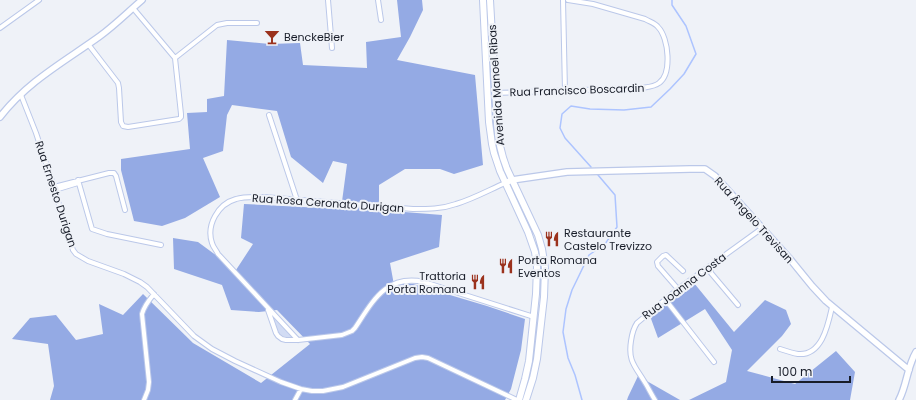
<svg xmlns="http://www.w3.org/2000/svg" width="916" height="400" font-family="Poppins,sans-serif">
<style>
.green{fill:#d2dcf4}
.forest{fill:#94aae4}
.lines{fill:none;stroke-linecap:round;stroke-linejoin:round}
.stream{stroke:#adc4ff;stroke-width:1.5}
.street-casing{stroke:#bbc8e9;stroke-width:6}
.secondary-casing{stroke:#bbc8e9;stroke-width:8}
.primary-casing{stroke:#bbc8e9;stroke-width:8}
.street{stroke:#fff;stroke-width:4}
.secondary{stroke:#fff;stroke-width:5.5}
.primary{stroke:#fff;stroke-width:6}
.labels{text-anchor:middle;stroke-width:4;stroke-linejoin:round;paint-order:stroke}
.poi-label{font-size:11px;fill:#181d29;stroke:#eff2f8;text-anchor:start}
.street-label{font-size:11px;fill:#181d29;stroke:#eff2f8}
</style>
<rect width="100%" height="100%" fill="#eff2f8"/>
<path class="green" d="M273,317L293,338C277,337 277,330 273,317Z"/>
<path class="forest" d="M397,0H422L423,10L410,37L397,60L475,75L483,165L454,174L440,169H405L379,185V210L442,215L439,247L390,263L394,285L403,284H413L487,306L525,319L521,350L511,389L505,400H50L54,386L48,344L12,339L30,318L56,315L76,340L103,334L99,304L123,315L143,294L193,343L261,383L310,344L277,310L259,312L231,310L222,285L174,269L173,238L198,242L236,270L253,244L241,238L244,204L341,209L347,164L333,161L323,183L291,157L277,111L232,105L227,115L223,151L203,158L220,197L185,218L162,226L134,221L121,170V159L190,149L187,113L207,112V99L224,96L227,40L270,44L300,43L303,65L367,68L366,42L401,37Z
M694,283L734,332L765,300L786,310L791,324L782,336L747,371L795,384L836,351L855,372L850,400H689L726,382L732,350L705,309L658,338L650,316Z
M638,376L680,400H627L628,397Z"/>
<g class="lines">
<path class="stream" d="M591,167L565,138L560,128L562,114L571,106L590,109L624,110L651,107L670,89L684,74L696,54L686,26L672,5V0
M582,400L575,375L568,358L563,332L566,309L572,290L589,255L605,244L617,227L615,195L598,175"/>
<defs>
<path id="street" d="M328,0L332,48
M378,0L381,20
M563,0L565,91
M0,28L39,0
M88,44L118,83L119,88L121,122L123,126L128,127L179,119L181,117V114L175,58L133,8
M175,58L217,25L227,23H257
M495,93L641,88C647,87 654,87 659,83C672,74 669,38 658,27C655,23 650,22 645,19L593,4L568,0
M21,95L36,133L54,187L66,230L73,250L76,254L88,261L124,274L140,282L147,287L194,336L212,349L235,361L281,382L301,389L312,391H323L343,387L415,358L422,357L428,358L517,400
M269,115L297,200
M78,180L92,229L107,234L161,245
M54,187L109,173H114L116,176L125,210
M55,190L78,183
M710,266L711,273L738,305
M678,289L658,266L657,262L663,256L666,255L683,271
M665,299L714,362
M268,310L276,333L278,336L282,339L286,340H298L342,335L352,331L355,328C373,301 386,274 424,282L534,317
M298,340L218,254C216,250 213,247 212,243C206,225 218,204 236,199C245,196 255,197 264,197L413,209C428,209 442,209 456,204C473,199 489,190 505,183
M780,349C786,351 792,353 798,354C822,356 828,325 832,307
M144,400L148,390L149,382L142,314C144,306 149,300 154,294
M295,400L301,389
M655,400C651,394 648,387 644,381C634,365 628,360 631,341C632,334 633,329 637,323L678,289L761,229"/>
<path id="secondary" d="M0,117C28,81 64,62 100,36C115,25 128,12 142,0
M505,183L512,180L567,172L690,169H705L715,176L790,259L812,286L826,301L909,370
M899,400C907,385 907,367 916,352"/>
<path id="primary" d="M483,0L489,122L492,144L494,153L500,171L528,232L535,252L537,267L536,294L529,361L525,379L519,400
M490,0L497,123C498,139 501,154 507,169L538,235L542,249L545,268L544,297L537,359L533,378L526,400"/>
</defs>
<use href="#street" class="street-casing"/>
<use href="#secondary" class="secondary-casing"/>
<use href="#primary" class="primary-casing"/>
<use href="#street" class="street"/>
<use href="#secondary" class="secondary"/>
<use href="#primary" class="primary"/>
</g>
<defs>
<symbol id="bar-bare" viewBox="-9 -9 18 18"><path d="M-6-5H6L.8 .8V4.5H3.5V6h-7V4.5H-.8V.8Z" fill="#9b321d" stroke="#eff2f8" stroke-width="2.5" paint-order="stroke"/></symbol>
<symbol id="restaurant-bare" viewBox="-9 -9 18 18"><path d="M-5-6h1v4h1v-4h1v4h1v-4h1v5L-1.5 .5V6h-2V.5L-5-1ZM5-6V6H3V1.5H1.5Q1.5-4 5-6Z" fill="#9b321d" stroke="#eff2f8" stroke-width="2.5" paint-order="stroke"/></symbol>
</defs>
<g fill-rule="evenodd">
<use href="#bar-bare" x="261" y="26" width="22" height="22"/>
<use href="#restaurant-bare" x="541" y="228" width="22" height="22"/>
<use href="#restaurant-bare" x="495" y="255" width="22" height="22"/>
<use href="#restaurant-bare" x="467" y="271" width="22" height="22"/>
</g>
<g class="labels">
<g class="poi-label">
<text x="284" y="41">BenckeBier</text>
<text x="564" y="237">Restaurante<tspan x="564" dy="13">Castelo Trevizzo</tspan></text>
<text x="518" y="264">Porta Romana<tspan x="518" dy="13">Eventos</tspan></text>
<text x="466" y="280" text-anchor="end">Trattoria<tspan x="466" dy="13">Porta Romana</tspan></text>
</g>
<g class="street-label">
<text transform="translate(496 85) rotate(-94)" y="4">Avenida Manoel Ribas</text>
<text transform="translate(577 90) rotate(-2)" y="4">Rua Francisco Boscardin</text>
<text transform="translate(56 194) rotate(72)" y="4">Rua Ernesto Durigan</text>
<text transform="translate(328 203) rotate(4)" y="4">Rua Rosa Ceronato Durigan</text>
<text transform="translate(754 220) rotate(48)" y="4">Rua Ângelo Trevisan</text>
<text transform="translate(684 286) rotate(-37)" y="4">Rua Joanna Costa</text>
</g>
</g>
<path d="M772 376v6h78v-6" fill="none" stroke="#181d29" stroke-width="2"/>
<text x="778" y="376" font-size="12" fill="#181d29" stroke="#eff2f8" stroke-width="3" paint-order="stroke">100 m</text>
</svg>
